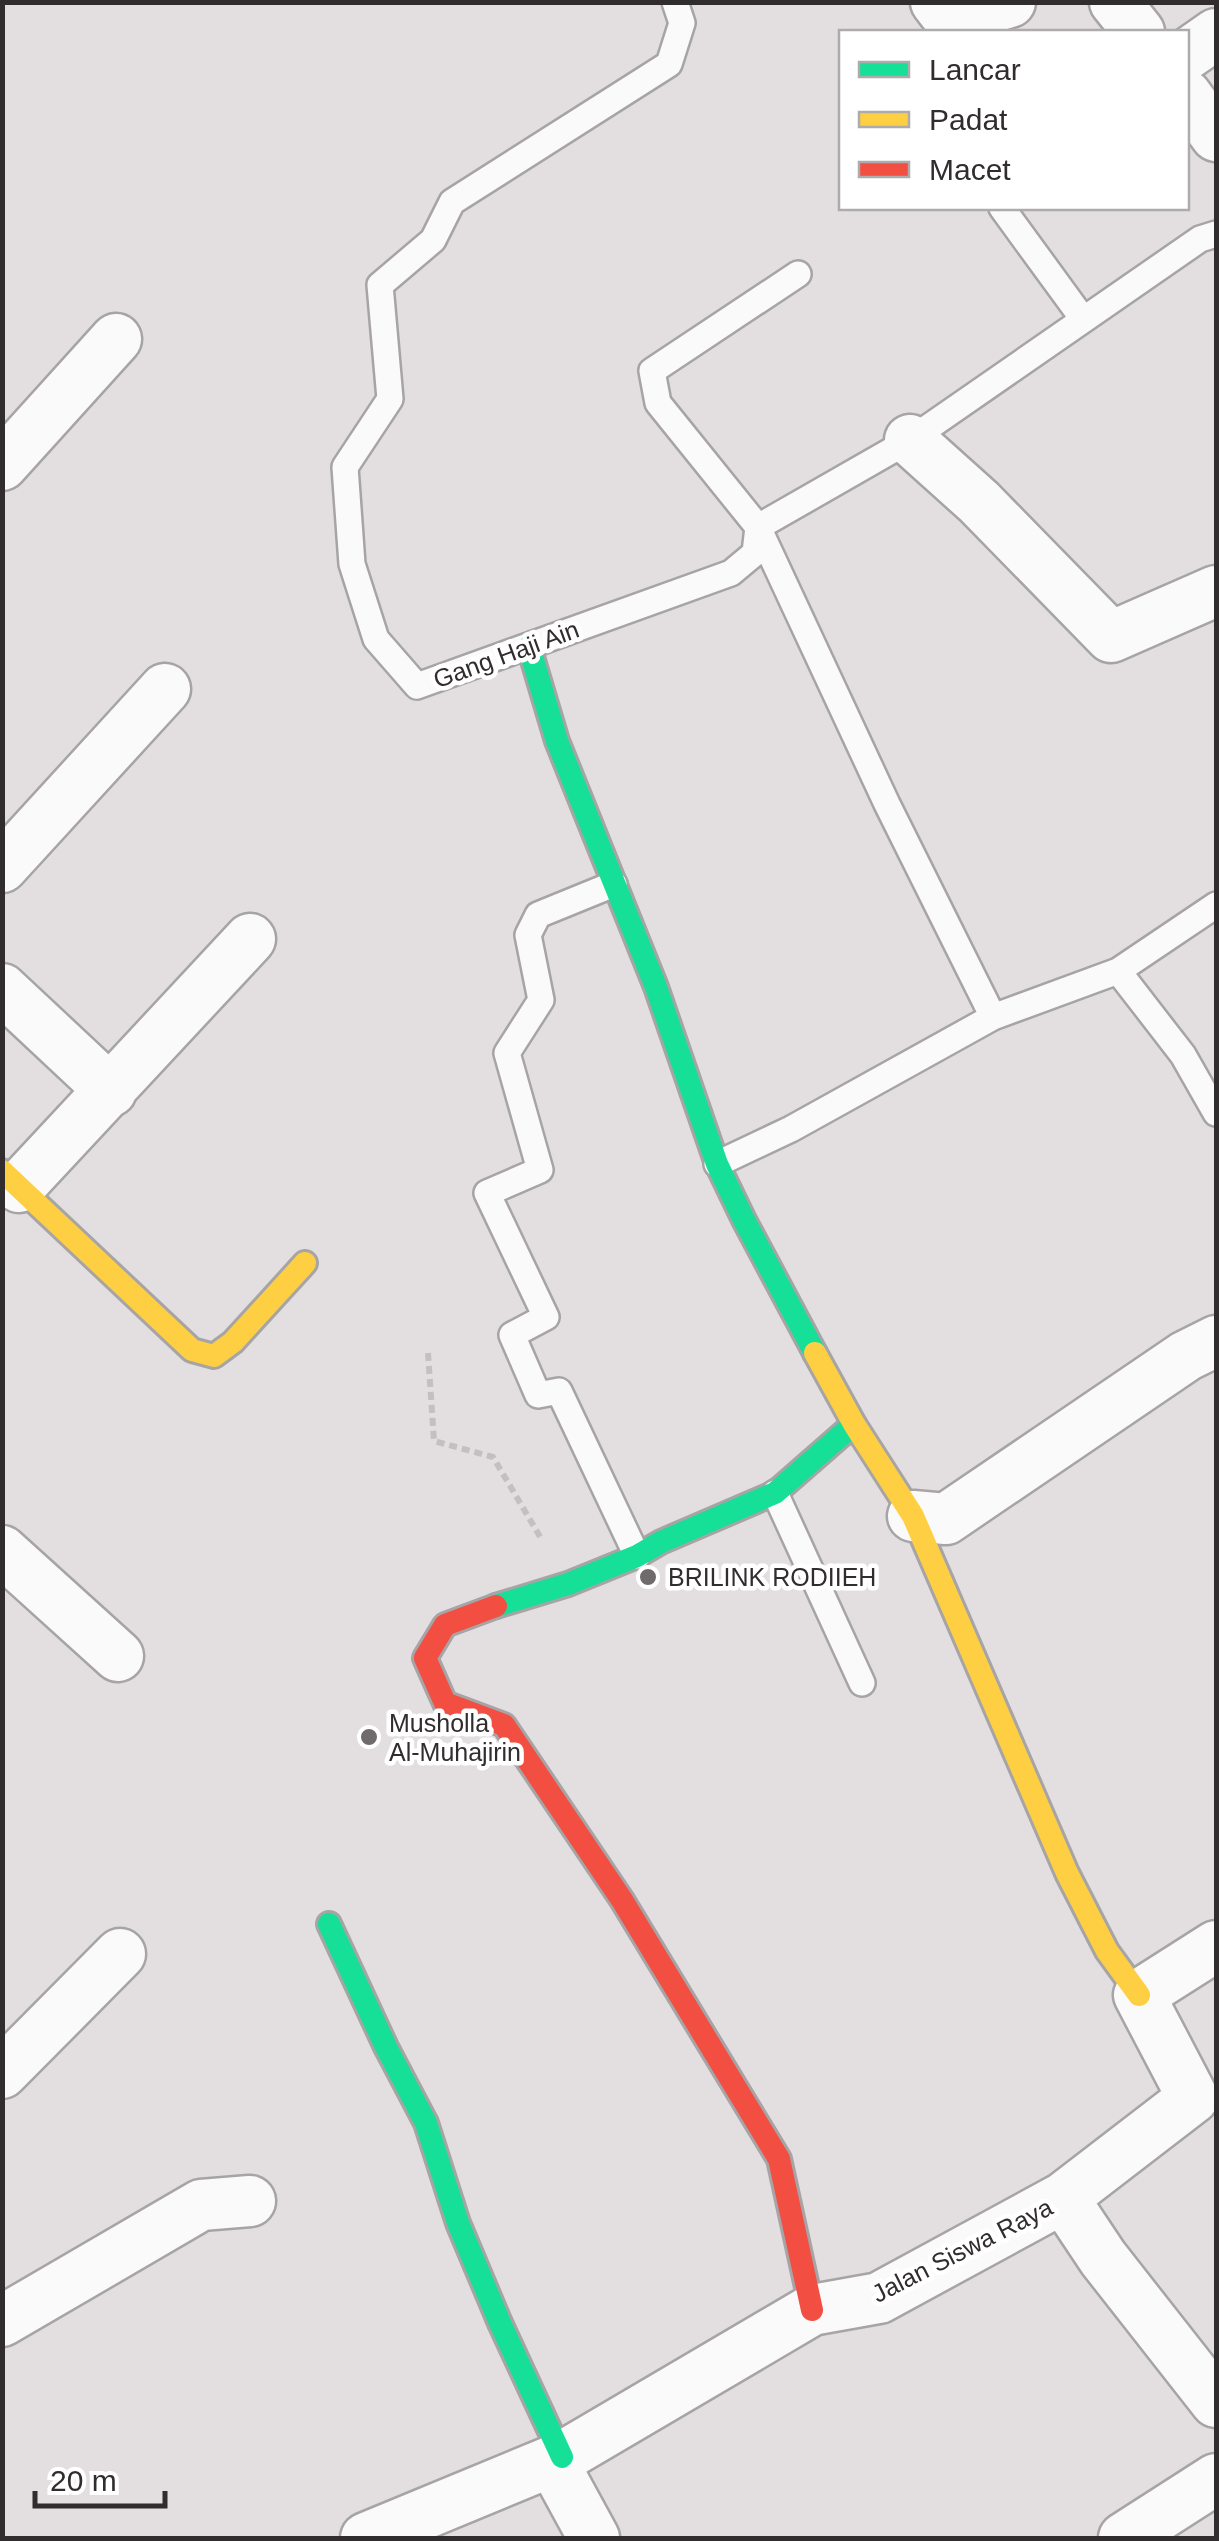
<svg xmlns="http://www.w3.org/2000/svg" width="1219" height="2541" font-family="Helvetica,sans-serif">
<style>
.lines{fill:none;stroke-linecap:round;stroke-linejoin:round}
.lane-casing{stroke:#a7a4a6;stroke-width:30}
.street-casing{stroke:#a7a4a6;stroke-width:55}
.fast-casing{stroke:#a7a4a6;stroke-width:28}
.slow-casing{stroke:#a7a4a6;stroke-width:28}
.jam-casing{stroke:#a7a4a6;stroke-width:28}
.path{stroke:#c2c0c1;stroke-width:6;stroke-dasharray:8 5;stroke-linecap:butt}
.lane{stroke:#fbfafa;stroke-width:25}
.street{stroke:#fbfafa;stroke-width:50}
.fast{stroke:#16e098;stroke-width:22}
.slow{stroke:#ffcf43;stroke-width:22}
.jam{stroke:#f24e42;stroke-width:22}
.poi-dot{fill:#6f6b6d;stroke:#fff;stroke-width:4}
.labels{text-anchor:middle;stroke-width:9;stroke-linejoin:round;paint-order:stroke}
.street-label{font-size:25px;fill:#312d2f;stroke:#fff}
.poi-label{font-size:25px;fill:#312d2f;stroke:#fff;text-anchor:start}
</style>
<rect width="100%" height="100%" fill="#e3dfe1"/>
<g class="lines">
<defs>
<path id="lane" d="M675,2L682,23L669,64L452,202L433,240L380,285L390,399L345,467L352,564L376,639L417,686L731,573L755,553L758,527L910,440L1200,239L1216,234
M1002,208L1083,319
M798,274L652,371L658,403L758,527L887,804L993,1017
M614,884L538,915L528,935L541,1000L507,1053L540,1170L487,1193L546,1317L512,1335L538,1395L559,1391L637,1556
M1118,971L1183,1055L1216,1113
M717,1164L791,1129L993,1017L1118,971L1216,905
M775,1493L862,1683"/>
<path id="street" d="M936,2L946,15L959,18L1010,2
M1115,2L1139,32
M1186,55L1216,34
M1186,95L1216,136
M910,440L979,502L1111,637L1216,591
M2,465L116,339
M2,867L165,689
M2,989L111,1091
M19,1187L250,939
M913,1516L946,1519L1186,1356L1216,1341
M2,1551L118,1656
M2,2073L120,1954
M1063,2198L1103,2258L1216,2402
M2,2321L201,2205L250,2201
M552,2461L594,2538
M366,2538L562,2457L812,2310L879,2298L1063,2198L1193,2098L1139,1995L1216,1946
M1124,2538L1216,2479"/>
<path id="fast" d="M529,647L557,741L656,987L717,1164L744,1220L815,1353
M496,1606L568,1584L637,1556L661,1542L775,1493L854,1424
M329,1924L386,2047L426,2123L458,2223L500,2323L562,2457"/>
<path id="slow" d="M2,1171L192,1350L214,1356L233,1342L305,1263
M815,1353L854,1424L913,1516L1067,1873L1107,1951L1139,1995"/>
<path id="jam" d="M496,1606L445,1625L425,1658L445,1703L504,1725L622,1900L779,2159L812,2310"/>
</defs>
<use href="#lane" class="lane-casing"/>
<use href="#street" class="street-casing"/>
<use href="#fast" class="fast-casing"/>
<use href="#slow" class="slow-casing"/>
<use href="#jam" class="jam-casing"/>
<path class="path" d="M428,1353L434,1441L493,1457L542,1540"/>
<use href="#lane" class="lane"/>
<use href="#street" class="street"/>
<use href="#fast" class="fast"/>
<use href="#slow" class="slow"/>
<use href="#jam" class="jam"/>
</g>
<g class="poi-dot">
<circle cx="648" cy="1577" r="10"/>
<circle cx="369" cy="1737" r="10"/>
</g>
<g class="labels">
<g class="street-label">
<text transform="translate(506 654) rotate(-20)" y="9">Gang Haji Ain</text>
<text transform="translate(962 2250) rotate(-27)" y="9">Jalan Siswa Raya</text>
</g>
<g class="poi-label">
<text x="668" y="1586">BRILINK RODIIEH</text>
<text x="389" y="1732">Musholla<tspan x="389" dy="29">Al-Muhajirin</tspan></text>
</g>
</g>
<rect width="1219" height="2541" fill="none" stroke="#312d2f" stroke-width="10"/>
<rect x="839" y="30" width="350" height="180" fill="#ffffff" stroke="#adabac" stroke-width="2.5"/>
<rect x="859" y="62" width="50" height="15" fill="#16e098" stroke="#adabac" stroke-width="2.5"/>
<text x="929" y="80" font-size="30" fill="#312d2f">Lancar</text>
<rect x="859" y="112" width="50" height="15" fill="#ffcf43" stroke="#adabac" stroke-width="2.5"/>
<text x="929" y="130" font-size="30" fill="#312d2f">Padat</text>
<rect x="859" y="162" width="50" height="15" fill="#f24e42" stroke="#adabac" stroke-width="2.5"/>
<text x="929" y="180" font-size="30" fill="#312d2f">Macet</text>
<path d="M35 2491v15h130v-15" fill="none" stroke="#312d2f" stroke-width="5"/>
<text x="50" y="2491" font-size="30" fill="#312d2f" stroke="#ffffff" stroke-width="8" paint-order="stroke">20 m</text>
</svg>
